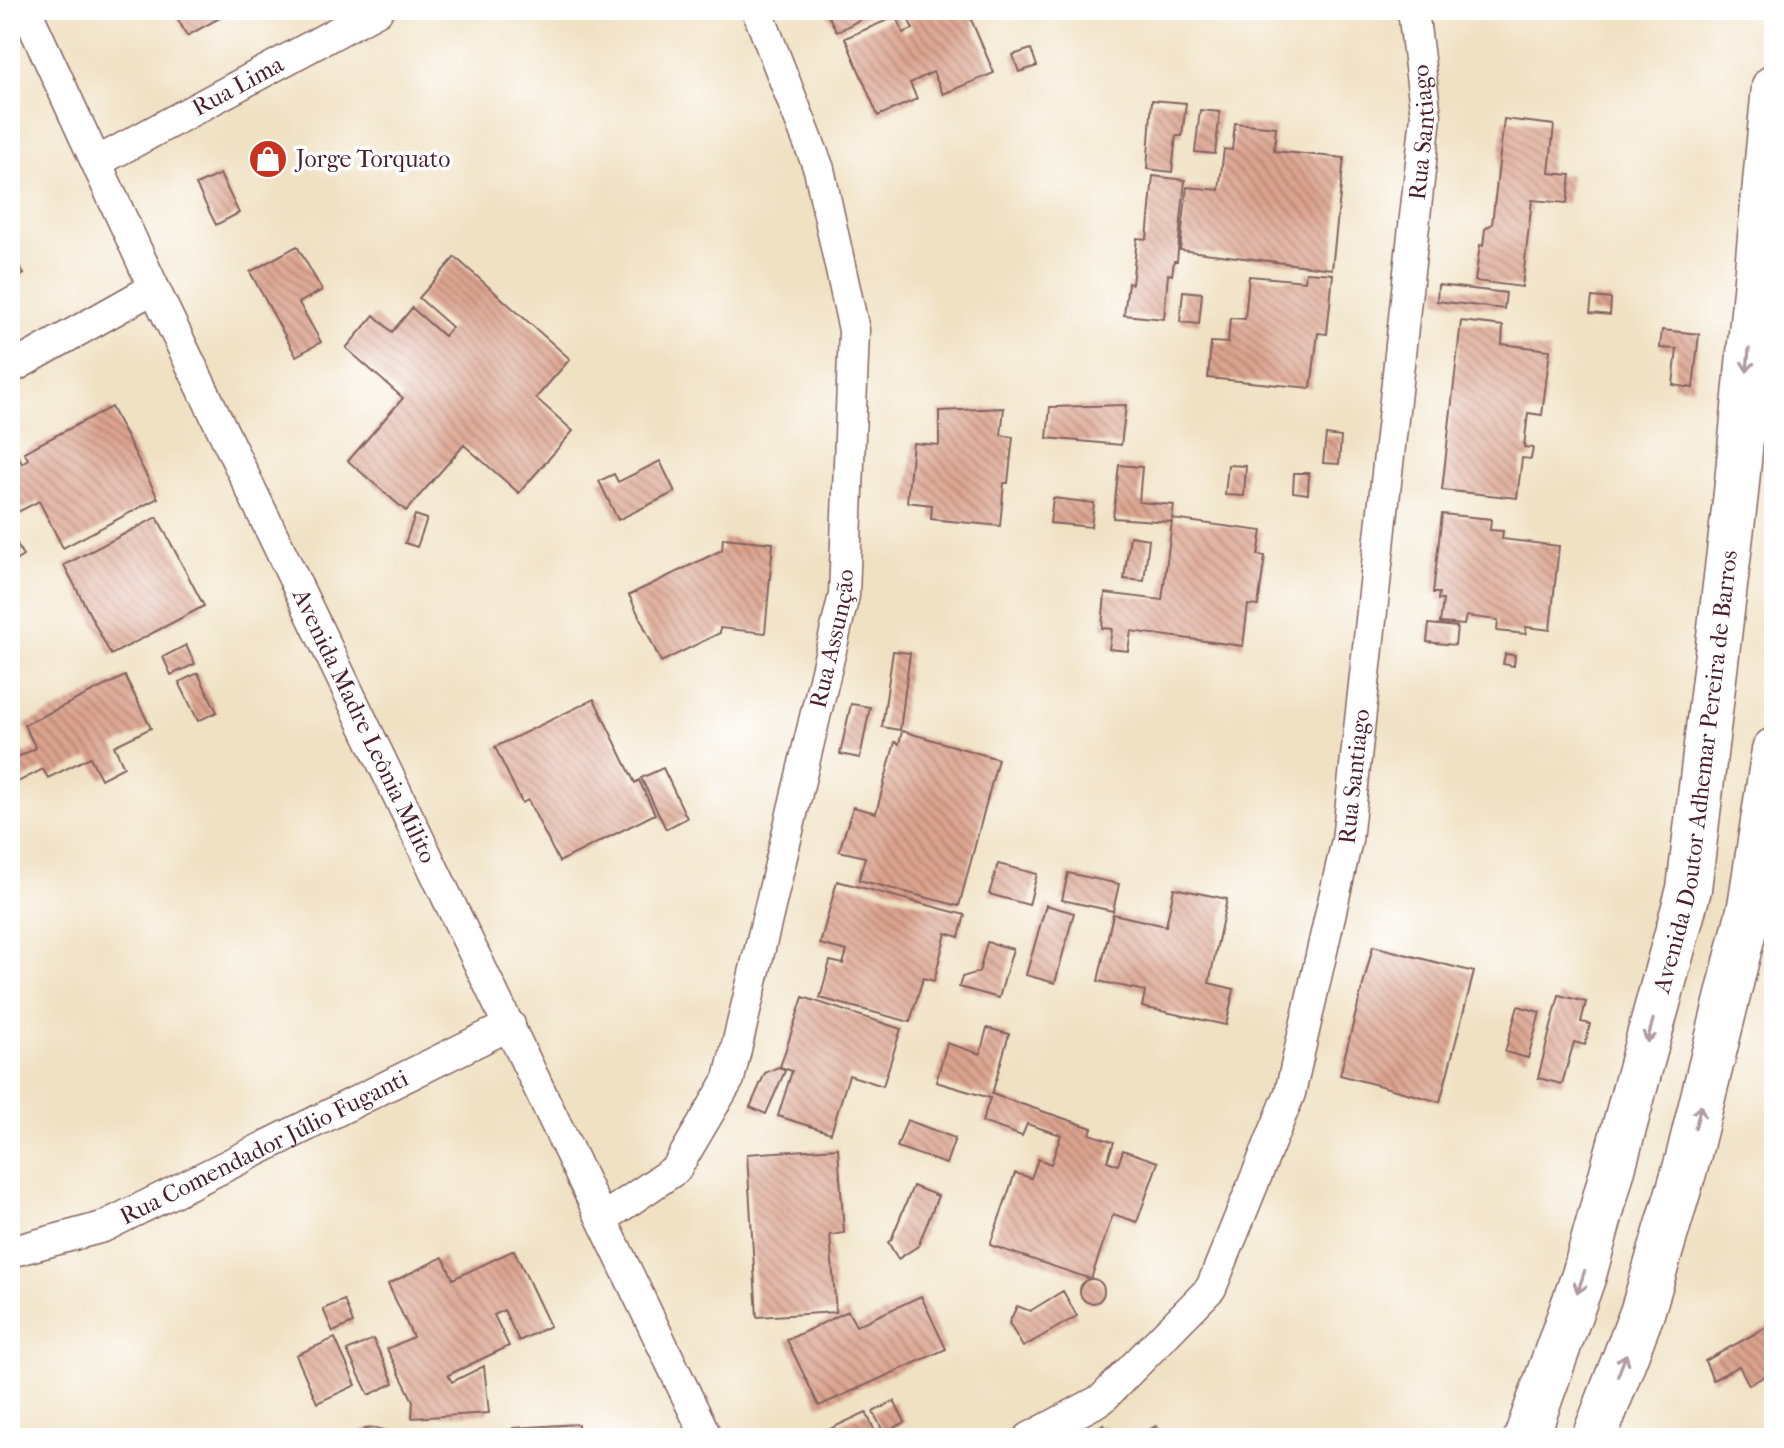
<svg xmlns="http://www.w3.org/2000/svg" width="1784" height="1448" font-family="'IM FELL French Canon',serif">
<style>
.building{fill:url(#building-back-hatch)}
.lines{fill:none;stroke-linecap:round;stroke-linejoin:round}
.street-casing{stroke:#846360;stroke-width:33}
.secondary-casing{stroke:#846360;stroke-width:47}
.street{stroke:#fff;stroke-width:30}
.secondary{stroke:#fff;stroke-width:44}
.oneway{stroke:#ae9aa0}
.labels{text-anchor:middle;stroke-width:7;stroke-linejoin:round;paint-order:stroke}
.street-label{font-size:24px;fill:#4a1f2b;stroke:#fff}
.poi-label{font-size:24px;fill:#4a1f2b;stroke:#fff;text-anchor:start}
</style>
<defs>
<pattern id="building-back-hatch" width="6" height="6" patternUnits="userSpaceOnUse" patternTransform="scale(2)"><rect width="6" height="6" fill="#dba38e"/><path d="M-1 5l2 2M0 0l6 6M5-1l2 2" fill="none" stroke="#b48474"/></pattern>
</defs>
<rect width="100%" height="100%" fill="#fff"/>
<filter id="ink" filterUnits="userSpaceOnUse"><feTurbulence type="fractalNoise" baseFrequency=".0125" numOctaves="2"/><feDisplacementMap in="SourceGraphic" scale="16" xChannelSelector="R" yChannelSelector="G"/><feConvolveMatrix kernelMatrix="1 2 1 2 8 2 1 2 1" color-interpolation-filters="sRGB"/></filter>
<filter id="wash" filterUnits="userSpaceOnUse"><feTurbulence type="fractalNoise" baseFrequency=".006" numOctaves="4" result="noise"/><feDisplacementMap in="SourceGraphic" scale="32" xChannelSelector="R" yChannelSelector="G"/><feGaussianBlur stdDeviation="1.8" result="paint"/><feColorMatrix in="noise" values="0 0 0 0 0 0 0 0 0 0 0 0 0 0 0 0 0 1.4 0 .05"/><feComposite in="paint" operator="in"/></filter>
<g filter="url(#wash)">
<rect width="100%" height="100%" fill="#f0e1c3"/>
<g id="blocks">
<path class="building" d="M173,10H234L187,36Z
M825,10H878L837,32Z
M911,10H967L994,73L943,94L933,72L910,83L917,99L878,116L845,38L897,16L903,33L913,29L905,12Z
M1031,49L1037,66L1019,72L1013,55Z
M1152,100L1186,103L1182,136H1176L1172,172L1147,169Z
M1200,110L1220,112L1215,154L1195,152Z
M1504,119L1554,125L1549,173L1571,175L1567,203L1532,200L1522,287L1475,281L1480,245L1483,246L1485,229L1492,224Z
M1235,123L1276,127L1274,151L1344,158L1332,269L1180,250L1187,187L1219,190L1224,149L1232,150Z
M220,174L239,213L216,225L196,185Z
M1153,176L1185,180L1177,261H1174L1172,275L1168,274L1164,319L1124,315L1128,283L1132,284L1137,238L1147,239Z
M297,246L322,290L299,303L321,342L296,356L250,272Z
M10,249L24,274L10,282Z
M455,257L570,359L536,398L573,431L519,493L464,445L406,511L348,461L403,398L346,348L374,315L392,332L412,308L444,336L452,327L419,298Z
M1306,272L1333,274L1327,334L1318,333L1311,388L1208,378L1211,342L1228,343L1230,318L1245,319L1249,276L1305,281Z
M1438,285L1506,293L1504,309L1437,301Z
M1183,291L1202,293L1199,324L1180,322Z
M1592,297L1611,299L1610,315L1590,313Z
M1461,321L1503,326L1502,344L1550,350L1542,415L1528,413L1524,447L1533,448L1531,459L1522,458L1517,498L1442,490Z
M1662,330L1699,334L1693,388L1673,385L1677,349L1660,348Z
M1126,405L1121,445L1047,438L1050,407Z
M111,407L158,498L63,548L39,501L10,516V459L18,455L22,463L28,459L24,452Z
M1004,408L1001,435L1013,437L1008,483H1004L1000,526L931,519L932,505L907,502L913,443L939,445V411Z
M1326,435L1341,437L1339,464L1323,463Z
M660,461L675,492L618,520L599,481L614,474L618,482Z
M1119,465L1142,467L1139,502L1174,505L1172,519L1262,531L1258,555L1265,556L1258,606L1248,605L1243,646L1131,631L1128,651L1109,649L1112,629L1102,628L1105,593L1162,600L1172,522L1113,518Z
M1228,465L1246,466L1244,496L1225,495Z
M1294,473H1309L1308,494L1293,492Z
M1053,498L1094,503L1091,527L1050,523Z
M1442,514L1491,519L1490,530L1503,531L1502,539L1559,546L1550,630L1526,627V634L1497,631L1498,620L1466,616L1464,625L1440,623L1443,600H1438L1439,593H1433Z
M415,515L427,519L417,547L405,543Z
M157,517L204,606L111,655L64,565Z
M1130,536L1149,539L1144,581L1124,579Z
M14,538L23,556L15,561L10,552V540Z
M723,538L773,543L765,633L720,628V633L661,662L629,595L722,550Z
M1429,624L1457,627L1455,645L1427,642Z
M186,645L195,664L171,675L163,657Z
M893,651L910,653L900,730L882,727Z
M1505,654L1515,655L1514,666L1503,664Z
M198,673L217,712L198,721L179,682Z
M125,676L151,728L114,746L124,767L101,779L90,757L48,778L43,769L16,783L10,770V761L36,748L24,725Z
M594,699L635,783L639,780L655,814L559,862L528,800L522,803L495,747Z
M851,704L870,707L860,758L840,754Z
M902,731L998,759L959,906L859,880L865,857L839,851L853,807L876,813L895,742L899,744Z
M663,768L687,818L666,829L641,778Z
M998,864L1037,874L1029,905L989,894Z
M1068,873L1119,884L1113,911L1062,900Z
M837,881L965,915L959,937L946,933L934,981L923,978L910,1022L820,998L830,961L843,964L847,951L820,944Z
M1174,888L1227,899L1209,983L1234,989L1226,1025L1142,1007L1145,991L1098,981L1113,914L1166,926Z
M1046,905L1074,913L1055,983L1026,975Z
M987,942L1013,949L999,998L959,987L962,977L979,972Z
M1373,946L1474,972L1440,1102L1340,1075Z
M1559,995L1586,1002L1581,1022L1590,1024L1585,1045L1574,1042L1562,1084L1538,1078Z
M803,997L901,1029L883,1086L849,1075L831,1133L778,1116L792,1071L780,1067Z
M1518,1006L1540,1012L1528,1058L1505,1052Z
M987,1028L1009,1034L992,1094L1092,1128L1090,1134L1114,1142L1107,1161L1118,1165L1123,1150L1158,1162L1137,1222L1113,1214L1091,1279L990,1245L1015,1173L1031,1178L1038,1159L1051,1164L1061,1135L1027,1124L1022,1136L982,1122L990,1098L936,1082L947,1043L980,1054Z
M778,1067L785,1071L766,1114L750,1107L765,1073Z
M907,1120L955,1138L946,1164L897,1147Z
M838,1148L844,1233L830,1235L836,1312L757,1317L747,1154Z
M913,1186L938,1196L918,1246L898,1259L888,1242L891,1240Z
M514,1250L550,1326L519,1341L504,1310L494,1315L509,1346L448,1375L452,1382L484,1366L489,1413L412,1418L413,1401L387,1349L413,1337L388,1284L443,1257L453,1279Z
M1080 1291a12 12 0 1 1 24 0a12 12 0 1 1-24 0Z
M1063,1291L1077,1316L1023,1347L1009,1323L1017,1306L1030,1311Z
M921,1296L946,1349L819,1406L787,1340L848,1311L856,1326Z
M344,1300L353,1323L333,1332L323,1309Z
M1774,1323V1371L1749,1385L1739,1366L1713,1380L1705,1361Z
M335,1338L356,1385L317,1403L296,1355Z
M373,1339L394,1383L369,1395L347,1351Z
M894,1401L905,1422L884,1433L873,1412Z
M866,1412L878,1438H818L817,1435Z
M578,1424V1438H493L492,1433H511L513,1428Z
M1103,1424L1107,1438H1095L1097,1428Z
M1156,1426L1163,1438H1136Z
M376,1428L391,1432L396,1438H353L365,1429Z"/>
</g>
</g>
<g filter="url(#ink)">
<use href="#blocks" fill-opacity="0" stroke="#846360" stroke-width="2"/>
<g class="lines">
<defs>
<g id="street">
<path id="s1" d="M26,10L154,288L707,1438"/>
<path id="s2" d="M97,162L378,10"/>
<path d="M10,369L154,288"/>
<path id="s3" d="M604,1218L676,1169L729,1079L844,595L854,330L819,169L757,10"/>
<path id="s4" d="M10,1252L103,1227L510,1025"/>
<path id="s5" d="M1029,1438L1102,1399L1211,1288L1290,1093L1347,840L1426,116L1413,10"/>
</g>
<g id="secondary">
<path id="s6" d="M1526,1438L1584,1275L1689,889L1736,493L1774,87"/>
<path d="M1594,1438L1642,1313L1687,1162L1750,906L1774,750"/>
</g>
</defs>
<use href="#street" class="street-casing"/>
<use href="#secondary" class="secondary-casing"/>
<use href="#street" class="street"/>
<use href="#secondary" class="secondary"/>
</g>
<defs><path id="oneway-shaft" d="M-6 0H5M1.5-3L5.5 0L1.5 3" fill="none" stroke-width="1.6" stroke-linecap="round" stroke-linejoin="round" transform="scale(2)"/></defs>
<g class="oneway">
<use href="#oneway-shaft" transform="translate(1748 360) rotate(95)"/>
<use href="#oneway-shaft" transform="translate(1650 1031) rotate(105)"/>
<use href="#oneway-shaft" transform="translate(1698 1117) rotate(-76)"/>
<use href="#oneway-shaft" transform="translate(1581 1282) rotate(108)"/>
<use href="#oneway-shaft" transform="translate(1622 1365) rotate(-69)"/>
</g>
</g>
<defs>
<symbol id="shop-disc" viewBox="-11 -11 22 22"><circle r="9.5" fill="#c8321e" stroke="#fff"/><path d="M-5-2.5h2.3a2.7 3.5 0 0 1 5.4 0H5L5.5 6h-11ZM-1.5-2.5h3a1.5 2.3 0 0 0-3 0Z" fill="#fff"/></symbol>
</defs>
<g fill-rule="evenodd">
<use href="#shop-disc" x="246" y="137" width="44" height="44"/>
</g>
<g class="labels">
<g class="street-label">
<text dy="8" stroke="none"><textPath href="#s2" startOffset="160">Rua Lima</textPath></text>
<text dy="8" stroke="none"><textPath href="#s5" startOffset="1420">Rua Santiago</textPath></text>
<text dy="8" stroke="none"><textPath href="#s3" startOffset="644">Rua Assunção</textPath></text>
<text dy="8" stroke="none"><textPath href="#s1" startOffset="792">Avenida Madre Leônia Milito</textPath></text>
<text dy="8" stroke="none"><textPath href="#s6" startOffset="690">Avenida Doutor Adhemar Pereira de Barros</textPath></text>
<text dy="8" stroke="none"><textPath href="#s5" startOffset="772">Rua Santiago</textPath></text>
<text dy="8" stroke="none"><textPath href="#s4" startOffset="276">Rua Comendador Júlio Fuganti</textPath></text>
</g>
<g class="poi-label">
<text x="296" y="167">Jorge Torquato</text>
</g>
</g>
<rect width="1784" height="1448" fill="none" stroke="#fff" stroke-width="40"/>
</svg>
